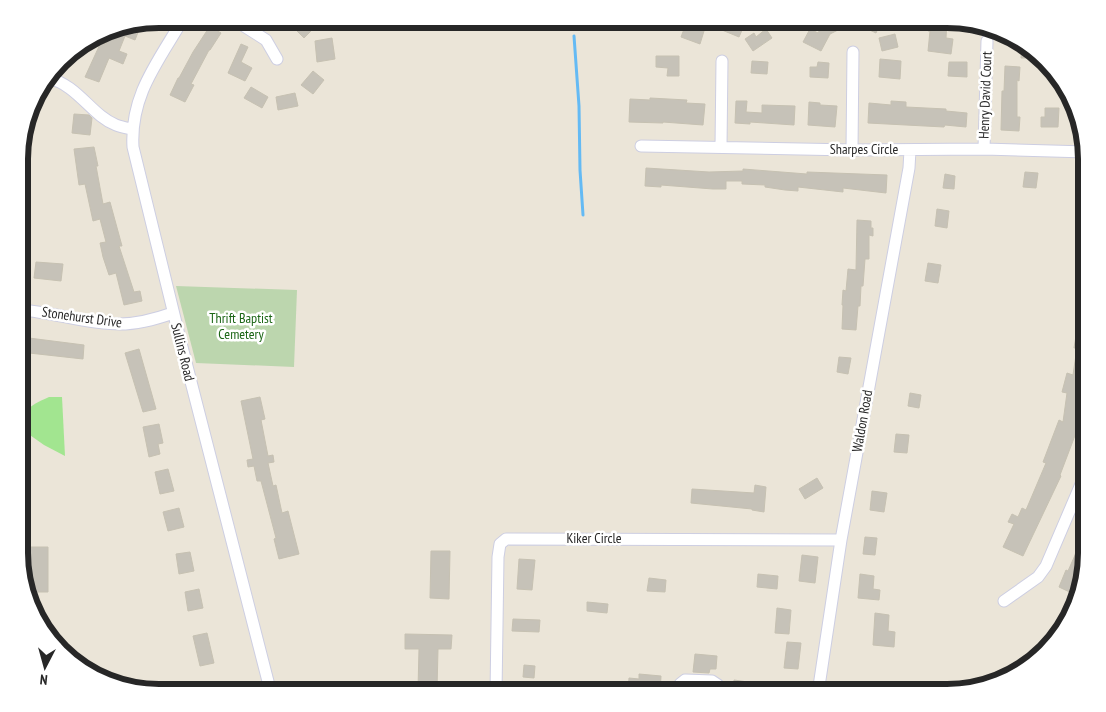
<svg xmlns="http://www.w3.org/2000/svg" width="1106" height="712" font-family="'PT Sans Narrow',sans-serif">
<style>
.green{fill:#a2e590}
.cemetery{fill:#bcd6ae}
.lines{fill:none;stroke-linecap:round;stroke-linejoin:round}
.stream{stroke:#64baf4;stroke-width:3}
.building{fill:#c6c2b8;stroke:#c6c1b2}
.minor-casing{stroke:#cdcee2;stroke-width:13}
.minor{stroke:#fff;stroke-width:11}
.labels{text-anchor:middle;stroke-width:5;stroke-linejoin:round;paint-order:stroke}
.street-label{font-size:14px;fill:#272727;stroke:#fff}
.park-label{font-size:14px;fill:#1c6616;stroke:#fff}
.rim{fill:none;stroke:#272727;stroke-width:6}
</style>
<rect width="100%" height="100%" fill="#ebe5d8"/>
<path class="green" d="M49,397H62L65,456L44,445L27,433C22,410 28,406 49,397Z"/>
<path class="cemetery" d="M176,286L297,290L294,367L196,363Z"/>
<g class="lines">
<path class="stream" d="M574,36L579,106L580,170L583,215"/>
</g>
<path class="building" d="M285,19H305L314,28L304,38Z
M731,19H742L746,21L739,37L722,30L726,21L730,23Z
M826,19H839L844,27L830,34L821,51L803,42L810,29L818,33Z
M861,19H882L876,33L859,25Z
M929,19L947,20L946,38L953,39L951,54L928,51L930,31H928Z
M142,22L135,40L125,36L119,51L127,54L123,64L109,58L99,82L85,77L101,42L106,44L108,37L111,38L115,27Z
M686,24L704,31L700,44L681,37Z
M210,26L221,33L210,50H209L191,84L194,85L185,102L170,95L178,78H179L193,52Z
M766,29L772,38L753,51L745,39L754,33L756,37Z
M895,34L898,47L882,51L879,38Z
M332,38L335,59L317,62L315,41Z
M241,44L248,47L241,62L252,68L245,81L228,73Z
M1022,45H1027L1039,58H1021Z
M656,56H679V76H667L668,68L656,67Z
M880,59L901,61L900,79L879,77Z
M752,61L768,62L767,74L751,73Z
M818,62L829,63L828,78L810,77V67H817Z
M949,62H967V77L948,76Z
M1005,66L1020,67L1019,81L1017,80V117H1020L1019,131L1001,130L1002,91H1004Z
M313,71L324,80L313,94L301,85Z
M251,87L268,97L262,108L244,98Z
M295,93L298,106L278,110L276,97Z
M650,98L687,100L686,103L705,104L703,125L663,122V123L629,122L630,99L650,100Z
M736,101H747L746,112L762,113V105L795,106L794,125L750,122V124L735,123Z
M891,101L906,102V107L946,109V111L967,113L966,127L945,125L944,127L868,123L869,103L891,105Z
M809,102L820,103V105L837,106L835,127L808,125Z
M1045,108H1059L1058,127H1041V117H1045Z
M74,114L89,115L92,118L90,135L72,133Z
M94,147L98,166H96L103,204L110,202L122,246H119L134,292L140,291L142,301L124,305L116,273L109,275L103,257L100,243L106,242L100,219L93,221L85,184L79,185L74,149Z
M646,168L709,172L743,171V169L807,174V172L887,175L886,193L843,188V192L798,187V191L785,190L765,187V185L742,184V181H726V189H713L661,185V187L645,186Z
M1025,172L1038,173L1036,188L1023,187Z
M945,174L955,176L954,189L943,188Z
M937,209L949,211L947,228L935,226Z
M857,220L871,221V228H873V236L869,235V259H865L863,286H861L860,306H858L856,330L842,329L843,305H842L843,290L846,291L848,269L856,270Z
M36,262L63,264L61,281L34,278Z
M928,263L941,265L938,283L925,281Z
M1082,308H1087V390L1082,417L1060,475L1061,476L1023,556L1003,547L1014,524L1008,522L1012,514L1018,517L1022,508L1026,510L1046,463L1043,462L1059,420L1063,422L1067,393L1062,392L1067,373L1073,375L1077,348H1074L1077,330H1079Z
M21,337L84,345L83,359L20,352Z
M139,349L156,409L143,412L125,353Z
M839,357L851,358L848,374L837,372Z
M910,393L921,395L919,408L908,406Z
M260,397L265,419L261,420L268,456L273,455L274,462L268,463L273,486L276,485L282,513L288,511L299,554L279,559L274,539L276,538L261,481H257L254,466L248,467L247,460L253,459L241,401Z
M159,424L163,443L158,444L160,454L149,457L143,427Z
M896,434L909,435L907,453L894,452Z
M168,469L174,491L160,494L155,472Z
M817,478L823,488L805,499L799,489Z
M755,485L766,487L764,512L752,510V509L691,503L692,489L754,493Z
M872,491L887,493L884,512L870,510Z
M179,508L184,527L168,531L163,512Z
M1087,528V562L1076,595L1059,587L1066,570L1068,571Z
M865,537L877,538L875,555L863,554Z
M20,547H48V592H27L20,571Z
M431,551H450L449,599L430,598Z
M190,552L194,571L179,574L176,554Z
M802,555L818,557L815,583L799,581Z
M519,559L535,560L532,590L517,589Z
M758,574L778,576L777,589L757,587Z
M860,574L874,576L873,589L880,590L879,600L858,598Z
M649,578L666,580L665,592L647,591Z
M199,589L203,608L188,611L185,592Z
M587,602L608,604L607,613L587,611Z
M777,608L791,610L789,634L775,633Z
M875,613L889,615L888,631L895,632L894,647L873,645Z
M513,619L540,620L539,632L512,631Z
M207,633L214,663L200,666L193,636Z
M405,634L452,635L451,649H438L437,689H418L419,649H405Z
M787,642L801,643L798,669L784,668Z
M695,654L717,656L716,669H710L709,673L693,672Z
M524,665L535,666L534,678L523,677Z
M639,674L661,676L660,693L628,691L629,678L639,679Z
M734,680L748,682L747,693H733Z
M557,683L576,685L575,693H555Z
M594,683L613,685L612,693H592Z
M772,685L799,688V693H772Z"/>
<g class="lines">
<defs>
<path id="minor" d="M183,19C158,62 130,95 133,147L180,339L271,693
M233,19L266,40L277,59
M48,78C78,85 91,115 116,125C121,127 127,128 132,129
M641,146L852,150L984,149L1087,152
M721,147L722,61
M984,149L987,41
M852,150L853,52
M20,310C54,312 86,324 120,324C138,324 156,319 173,313
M1004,601L1038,577L1046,566L1087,470
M496,693L498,557L500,544L506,539L841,540
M679,693L680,684L685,680L712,681L718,685V693
M818,693L841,540L909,168L910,150"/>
</defs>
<use href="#minor" class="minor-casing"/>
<use href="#minor" class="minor"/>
</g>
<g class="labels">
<g class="street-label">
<text transform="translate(985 95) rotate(-88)" y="5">Henry David Court</text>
<text x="864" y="154">Sharpes Circle</text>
<text transform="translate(82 317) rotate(8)" y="5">Stonehurst Drive</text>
<text transform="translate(183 352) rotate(76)" y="5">Sullins Road</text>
<text transform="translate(862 421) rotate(-80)" y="5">Waldon Road</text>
<text x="594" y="543">Kiker Circle</text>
</g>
<g class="park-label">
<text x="241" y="323">Thrift Baptist<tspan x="241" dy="16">Cemetery</tspan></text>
</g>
</g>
<path d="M0 0H1106V712H0ZM159 28H947A131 131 0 0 1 1078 159V553A131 131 0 0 1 947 684H159A131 131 0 0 1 28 553V159A131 131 0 0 1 159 28Z" fill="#fff" fill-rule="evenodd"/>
<path class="rim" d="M159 28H947A131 131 0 0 1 1078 159V553A131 131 0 0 1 947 684H159A131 131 0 0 1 28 553V159A131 131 0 0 1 159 28Z"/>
<g transform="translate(45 667) rotate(186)" stroke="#ffffff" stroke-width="4" paint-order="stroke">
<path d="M0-4L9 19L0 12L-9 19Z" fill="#272727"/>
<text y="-8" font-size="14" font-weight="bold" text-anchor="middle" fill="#272727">N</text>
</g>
</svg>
